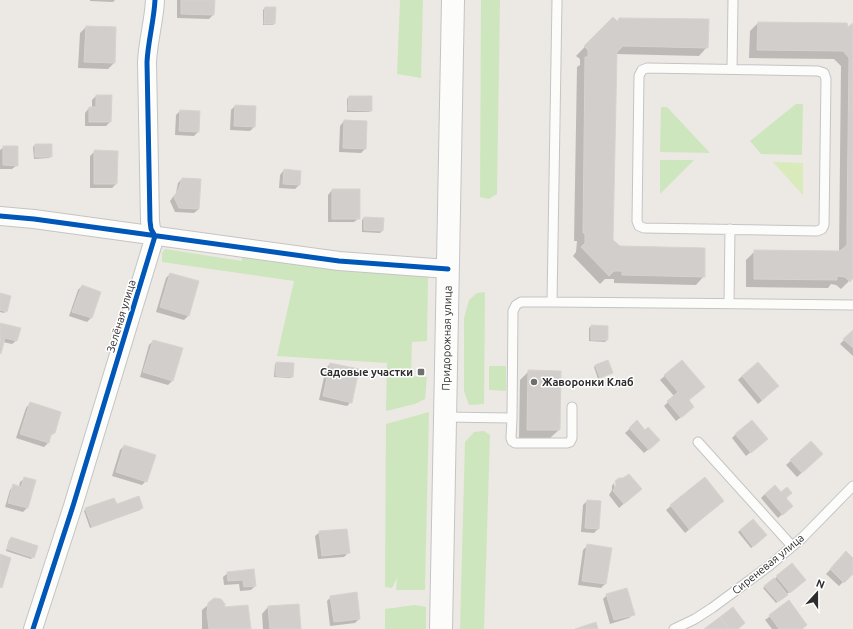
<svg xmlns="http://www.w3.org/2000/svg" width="853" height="629" font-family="Ubuntu,sans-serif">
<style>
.green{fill:#cee6be}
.pitch{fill:#d9eabb}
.shadow{fill:#0003}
.building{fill:#d1cecb;stroke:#d7d4d0}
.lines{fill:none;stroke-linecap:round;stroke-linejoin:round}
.service-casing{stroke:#c5c4c5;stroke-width:11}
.minor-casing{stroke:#c5c4c5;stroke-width:20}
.secondary-casing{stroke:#c5c4c5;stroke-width:24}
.service{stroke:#fcfcfb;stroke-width:9}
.minor{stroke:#fcfcfb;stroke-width:18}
.secondary{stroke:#fcfcfb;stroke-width:22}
.cycleway-casing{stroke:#fff;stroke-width:8}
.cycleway{stroke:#0057b8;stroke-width:5}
.poi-dot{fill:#706f6e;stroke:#fff;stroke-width:1.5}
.labels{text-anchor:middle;stroke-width:3;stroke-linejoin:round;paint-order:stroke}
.street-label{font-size:11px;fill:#2e2e2e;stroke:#fff}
.poi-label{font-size:11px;font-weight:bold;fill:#2e2e2e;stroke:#fff;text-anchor:end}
</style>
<rect width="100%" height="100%" fill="#ece8e4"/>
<path class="green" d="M400,0H423L421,78L397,74Z
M481,0H500L497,194L489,199L480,197Z
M796,104H803L802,155L761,154L750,141Z
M661,107H667L710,153L660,152Z
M660,160H694L660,194Z
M165,249L242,261V257H256L428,277L427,341L412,342L411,376L427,377L425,399L415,404L386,411L387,363L277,356L294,281L162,262V253Z
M485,292L484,404L469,405L464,391V318L469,300L477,293Z
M489,366H506V391L489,390Z
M429,412L425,590H396L397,578L392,588L385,587L386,424Z
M484,431L490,435L484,629H460L465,442L474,432Z
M415,605L426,607V629H385V609Z"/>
<path class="pitch" d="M773,162L803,163V195Z"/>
<path class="shadow" d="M90,0H115L113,2L90,1Z
M177,0H214L213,15L209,19L177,18Z
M265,8H275L274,23L273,25H263V10Z
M613,18L616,22L619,19L707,47L699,56L616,54L612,240L619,247L704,276L696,285L614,283V279H605L600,284L573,256L576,252L577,241H574L577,67L580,65V59L576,56Z
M758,23L848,29L853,24V277L841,289L836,285L831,284L828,288L746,287V260L755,251L839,252L841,66L834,59L749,58L750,31Z
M86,27L115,28L114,63L108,69L78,68L80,33Z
M96,96H111L110,122L106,126H85V113L89,108H92V100Z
M349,97L371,111L369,112H347V99Z
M235,106L254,127L250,131L230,130L231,110Z
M180,111L198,132L194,136L175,135L176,115Z
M344,121L365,149L361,153L339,152L340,126Z
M35,145L51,156L49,158L34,159L33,147Z
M4,147L17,165L12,169H0V150Z
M95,151L116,184L112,188H90V156Z
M284,170L299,185L295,189L279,188L280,175Z
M182,179L199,209L194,213L175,212L170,201L176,193L178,183Z
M332,190L359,218L354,222H328V195Z
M364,218L382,231L380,233L362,232V220Z
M170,274L198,282L188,316L184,320L156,312L166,278Z
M82,286L100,292L91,318L87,322L69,316L78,290Z
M0,294L6,311L4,313L0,312Z
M0,324L19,328L17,340L12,344L3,342L0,354Z
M591,326L607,340L605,342L589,341V328Z
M853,331V356L840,344Z
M153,341L172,381L168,385L140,377L149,345Z
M682,361L689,411L676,421L664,406L674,396L660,380Z
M277,363L292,377L290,378L274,377L275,364Z
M330,364L351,402L347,406L319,400L326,368Z
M596,365L612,373L598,379L594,367Z
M529,371L559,430L550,438H519L520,380Z
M742,376L774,390L758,404L738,380Z
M30,403L54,433L50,436L48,443L44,447L16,438L26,408Z
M637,422L655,444L644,453L625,433Z
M736,434L762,443L746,456L732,438Z
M811,443L818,458L797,477L786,465Z
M124,446L146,481L142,485L112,476L120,450Z
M25,478L27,508L23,512L5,507L10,490L14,485L19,487L20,482Z
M704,478L719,505L685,533L666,510Z
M614,483L615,490L636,493L619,508L609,495L612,490V486Z
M765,494L787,510L778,518L761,498Z
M587,501L598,529L594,533L581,532L583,505Z
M116,506L142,508L140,510L90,528L84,511L86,509Z
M753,520L764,537L751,548L738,532Z
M320,532L349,552L344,557L318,559L315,536Z
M11,539L33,557L31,559L6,551L9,540Z
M587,546L611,549L605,584L601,588L578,585L583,550Z
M846,553L853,559V572L839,586L826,574Z
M228,573L255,586L251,590L240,591L239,584L224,585L223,577Z
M777,577L803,581L776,603L763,588Z
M607,595L634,614L629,618L610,624L603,599Z
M331,597L359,619L355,623L330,626L327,601Z
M789,602L802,629H772L765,620Z
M209,604L224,608L250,629H202V610Z
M268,607L300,629H263L262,614Z"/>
<path class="building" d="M181,0H215L214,15L181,14Z
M265,7H276L275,24H264Z
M613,17L618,22L619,18L709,19L708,48L623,46L617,52L613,240L620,246L705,248V277L622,275V271H614L609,276L581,247L585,243V233H583L585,57H588V50L584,46Z
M758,22L847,23L848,27L853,23V278L850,282L845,277L837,276V280L754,279V250L840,251L847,245V222L849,58L843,51L757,50Z
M86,26L116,27L115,63L84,62Z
M96,95H112L111,122H89V107H96Z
M349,96H372V111L348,110Z
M235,105L256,106L255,127L234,126Z
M180,110L200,111L199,132L179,131Z
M344,120L367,121L366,149L343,148Z
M35,144H52V157H35Z
M3,146H18V166L3,165Z
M94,150L118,151L117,184H94Z
M284,169L301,171L300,185L283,184Z
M182,178L201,179L199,209L179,208L174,197L179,188Z
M332,189H360V219H332Z
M364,217L384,218L383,231L364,230Z
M170,273L199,281L189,316L160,307Z
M82,285L101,292L92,318L72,312Z
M0,293L11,296L7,312L0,310Z
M0,323L21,328L17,341L5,338L1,354Z
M591,325L608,326V340H591Z
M853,330V348L843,339Z
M153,340L183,348L173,381L143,372Z
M608,360L613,373L600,378L595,365Z
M682,360L705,387L689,400L694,407L681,418L667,401L678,392L664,375Z
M276,362L294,363L293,377L276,376Z
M758,362L779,386L762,400L742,376Z
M330,363L359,369L352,403L323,396Z
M528,370L561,371L560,430H527Z
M30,402L61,412L55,433L51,435L49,443L20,434Z
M637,420L645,430L648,427L660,440L649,450L629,428Z
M752,420L768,439L751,453L735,434Z
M811,441L823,454L802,473L790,460Z
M124,445L156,455L147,482L116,472Z
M629,474L642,489L624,504L613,491L616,485L615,481L619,478H623Z
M24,477L36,480L28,508L8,503L13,484L21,487Z
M705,477L724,501L689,529L670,505Z
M775,485L781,492L787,487L792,493L786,498L793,506L783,515L765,494Z
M139,496L143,508L92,527L85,508L114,498L117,504Z
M587,500L601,501L599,529L585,528Z
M753,519L767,535L753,547L740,530Z
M347,529L350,553L322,556L319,531Z
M11,537L38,546L34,558L7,549Z
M587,544L612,548L606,584L582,581Z
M846,551L853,558V574L844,583L830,569Z
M0,554L11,558L2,588L0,587Z
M792,563L806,580L790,593L776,576Z
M254,569L256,586L244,587L243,580L228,581L227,572Z
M774,578L788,595L778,602L764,586Z
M627,588L635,615L614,620L606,594Z
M357,592L360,619L334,622L330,596Z
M214,598L221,599L225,604V607L248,605L251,629H209L207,613L208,603Z
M789,600L807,625L802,629H779L769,615Z
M299,604L301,629H270L268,606Z
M733,607L745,623L738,629H729L720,617Z
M720,617L729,629H704Z
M596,622L598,629H575Z"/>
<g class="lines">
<defs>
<path id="service" d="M557,0L552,302L853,305
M647,68L818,71L824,73L826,79L824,225L822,229L817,231L644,228L639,226L637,221L639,76L642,70Z
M732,69L733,0
M729,303L730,229
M445,417L512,418L513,311L516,305L521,302H552
M512,418L511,438L512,441L515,443H567L570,442L572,438V407
M698,442L792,546
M674,629L695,619L712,608L769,566L802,538L853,486"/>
<path id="minor" d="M0,216L34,219L339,261L448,269
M33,629L73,506L155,236L151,229L150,221L147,62C148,41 154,21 155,0"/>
<g id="secondary">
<path id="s1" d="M441,629L453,0"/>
</g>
</defs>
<use href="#service" class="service-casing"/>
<use href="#minor" class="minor-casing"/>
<use href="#secondary" class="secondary-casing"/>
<use href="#service" class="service"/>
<use href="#minor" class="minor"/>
<use href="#secondary" class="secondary"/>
<defs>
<path id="cycleway" d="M0,216L34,219L339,261L448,269
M33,629L73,506L155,236L151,229L150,221L147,62C148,41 154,21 155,0"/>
</defs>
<use href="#cycleway" class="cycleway-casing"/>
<use href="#cycleway" class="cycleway"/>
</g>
<g class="poi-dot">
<rect x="417" y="368" width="8" height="8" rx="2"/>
<circle cx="534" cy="382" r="4"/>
</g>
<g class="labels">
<g class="street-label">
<text transform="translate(121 316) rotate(-73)" y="4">Зелёная улица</text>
<text dy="4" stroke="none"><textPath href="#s1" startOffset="291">Придорожная улица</textPath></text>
<text transform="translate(768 564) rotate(-39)" y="4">Сиреневая улица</text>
</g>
<g class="poi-label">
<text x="413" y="376">Садовые участки</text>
<text x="542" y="386" text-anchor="start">Жаворонки Клаб</text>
</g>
</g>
<g transform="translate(817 593) rotate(21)" stroke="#ffffff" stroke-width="3" paint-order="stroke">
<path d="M0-3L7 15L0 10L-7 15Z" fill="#2e2e2e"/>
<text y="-6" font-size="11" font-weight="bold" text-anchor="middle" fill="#2e2e2e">N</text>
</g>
</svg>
